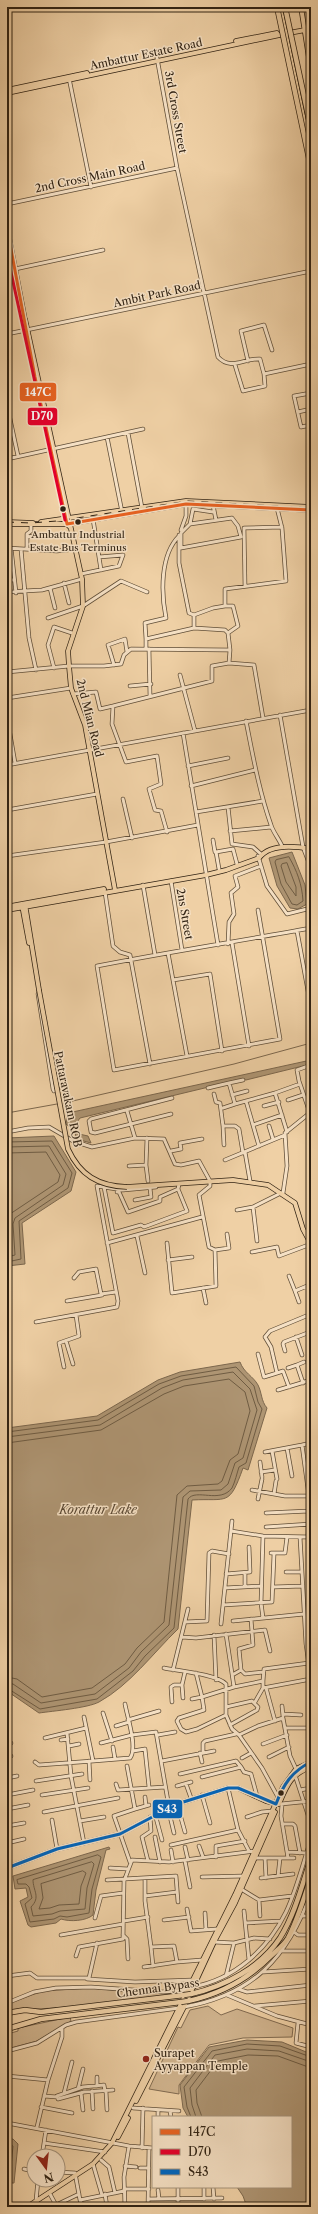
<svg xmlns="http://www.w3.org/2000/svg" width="318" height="2214" font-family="'Libre Caslon Text',serif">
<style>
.green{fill:#cfb28c;stroke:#806a50}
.water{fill:#ae9573;stroke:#7c674d}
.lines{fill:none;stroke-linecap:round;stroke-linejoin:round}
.shore{stroke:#6f5c43;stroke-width:1}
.stream{stroke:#7c674d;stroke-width:1}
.minor-casing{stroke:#604e38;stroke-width:4.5}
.major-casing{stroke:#302213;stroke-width:5.5}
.highway-casing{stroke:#302213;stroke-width:6}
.minor{stroke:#f5e0c4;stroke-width:3}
.major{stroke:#efd0a5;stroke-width:4}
.highway{stroke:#efd0a5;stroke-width:4.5}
.rail{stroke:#302213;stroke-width:1;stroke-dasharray:7 7;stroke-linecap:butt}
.major-bridge-casing{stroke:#302213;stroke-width:5.5;stroke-linecap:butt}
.highway-bridge-casing{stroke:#302213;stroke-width:6;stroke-linecap:butt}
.major-bridge{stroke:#efd0a5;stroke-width:4}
.highway-bridge{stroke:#efd0a5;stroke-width:4.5}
.bus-1-casing{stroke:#f5e0c4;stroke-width:6}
.bus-2-casing{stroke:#f5e0c4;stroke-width:6}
.bus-3-casing{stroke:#f5e0c4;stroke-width:6}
.bus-1{stroke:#e86221;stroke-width:3}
.bus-2{stroke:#e4002b;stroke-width:3}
.bus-3{stroke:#0065bd;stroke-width:3}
.bus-dot{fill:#302213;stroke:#f5e0c4;stroke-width:1.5}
.poi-dot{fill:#8f2418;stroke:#f5e0c4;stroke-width:1.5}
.labels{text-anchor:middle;stroke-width:3;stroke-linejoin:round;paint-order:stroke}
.bus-label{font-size:10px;fill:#302213;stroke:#f5e0c4}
.street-label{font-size:11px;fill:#302213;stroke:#f5e0c4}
.poi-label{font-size:11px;fill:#302213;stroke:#f5e0c4;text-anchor:start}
.water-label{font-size:12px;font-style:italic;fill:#5c4a35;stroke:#f5e0c4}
.line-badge{stroke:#f5e0c4;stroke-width:1.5}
.badge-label{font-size:11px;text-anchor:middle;font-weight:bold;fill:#fff}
</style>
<rect width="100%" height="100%" fill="#efd0a5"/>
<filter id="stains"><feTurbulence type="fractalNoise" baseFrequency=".005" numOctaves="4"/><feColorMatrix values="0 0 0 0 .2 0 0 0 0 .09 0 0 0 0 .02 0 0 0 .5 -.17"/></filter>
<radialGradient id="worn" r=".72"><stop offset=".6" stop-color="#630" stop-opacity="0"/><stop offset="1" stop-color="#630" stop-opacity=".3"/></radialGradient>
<path class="green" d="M91,1988L142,1993L181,1994L84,2006L7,2011V2004L43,1991Z
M208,2006L221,2015L237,2009L293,2028L292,2037L243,2038L209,2045L179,2085V2094L149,2089L178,2027L181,2028L190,2010Z
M70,2017L71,2021L37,2041L7,2049V2032L10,2031L11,2033L18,2031V2028Z"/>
<path class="water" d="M292,852L305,885L307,904L298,909L290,908L277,886L269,858Z
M311,1060V1064L246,1080L242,1079L80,1118L75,1125L79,1134L88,1136L91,1143L76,1139L75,1131L66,1124L68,1113Z
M54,1136L76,1172L71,1191L22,1223L25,1264L7,1266V1138Z
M240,1362C244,1373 253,1376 258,1385C262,1393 261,1401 267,1408L248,1470L243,1468C229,1507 228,1498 192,1500L178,1629C153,1653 130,1685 99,1702C88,1708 53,1711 39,1713L7,1691V1428L97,1416L158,1380L180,1372Z
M109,1847L110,1849L106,1850L96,1890L93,1915C86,1921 70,1922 61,1919L56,1923L31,1927L28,1925L20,1901L28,1897L26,1888L15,1889L13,1876Z
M247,2040L282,2042L311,2054V2207H247L243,2196L237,2187H291V2117H188L183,2108L180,2085L209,2047Z
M7,2139H13L18,2144L14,2183H7Z"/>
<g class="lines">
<path class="shore" d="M289,857C297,871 302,884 303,901L297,905L292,904L281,884L275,862L276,860Z
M287,863L296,887V896L286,882L281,866L282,864Z
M7,1142L52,1141L72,1173L68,1188L19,1221L21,1259L7,1262
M7,1147L49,1146L66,1174L63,1185L15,1218L13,1224L15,1255L7,1257
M7,1153L46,1152L60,1175L58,1182L10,1214L7,1222L9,1249L7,1251
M7,1432L98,1420L159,1384L181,1376L236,1367L254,1386L258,1402L262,1409L246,1463L239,1467C237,1473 235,1482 232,1488C220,1504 196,1488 188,1499L174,1628L145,1656L133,1671L97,1699L40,1709L7,1688
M7,1437L100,1425L162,1388L183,1380L233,1372L250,1389L257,1410L243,1458L235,1463L228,1484L221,1490L190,1491L183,1497L169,1625L141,1652L129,1668L95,1694L41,1703L13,1684L7,1683
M7,1443L101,1430L164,1394L184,1386L229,1379L245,1392L250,1411L238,1454L230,1460L222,1481L218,1484L187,1486L177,1495L164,1622L137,1648L125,1664L92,1688L42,1697L17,1679L7,1677
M98,1855L101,1857L92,1889L89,1913L67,1917L60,1916L54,1919L30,1922L25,1904L32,1898L29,1887L26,1884H18L17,1880Z
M92,1862L94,1864L87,1888L85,1909L60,1911L52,1914L33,1916L31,1907C41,1897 33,1891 33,1880Z
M83,1871L86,1873L81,1886L79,1904L59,1905L50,1908L39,1909L43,1898L41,1884Z
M191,2117L187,2107L184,2087L212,2051L247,2044L280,2046L311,2057
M196,2117L192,2105L190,2088L215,2055L247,2049L279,2051L311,2062
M202,2117L197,2103L196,2090L218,2061L248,2055L278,2056L311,2068
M7,2143L13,2146L10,2177L7,2179"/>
<path class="stream" d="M64,1103L234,1064L311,1043
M7,1113L57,1104"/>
<defs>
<path id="minor" d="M7,8L27,7
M305,30L311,29
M157,58L177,168L218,357C231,371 244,358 260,359L264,374L311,364
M69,78L91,187
M7,204L177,168
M15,269L103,250
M7,334L311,271
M248,361L241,331L264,325L272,350
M235,365L243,391L265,386L264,374
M311,393L294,396L301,427L311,425
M7,405L18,456
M298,412L311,409
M128,433L142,508
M107,437L122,512
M7,459L143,429
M213,505L216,520
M232,518L238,526L241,537L181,548V533L190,524Z
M93,519L101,570
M190,524L193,509L213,512
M181,530L186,516V502
M179,535V563L189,613L194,615V628
M27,537L34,536
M7,548L57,551L76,549
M11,548L16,593
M21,549L29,638L36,670
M27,549V534L31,531V525
M81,574L119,566L123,555L99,557
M7,580H14
M64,583L69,603
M245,586L244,528L282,527
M50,588L55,608
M7,592L42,590L82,579
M194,615L213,608L225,606
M48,618L83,606L121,581L147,592
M228,633L238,626L233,606H225V589L286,581L282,528L277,508
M146,639L145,623L166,618C161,593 160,555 179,536
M146,649V639L194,628L225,630L228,633L230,650
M149,649L150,696
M114,665L108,645L125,639L127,652
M54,668L48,645L54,627L72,633
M7,672L69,666H104L121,664L124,655L131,649L230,650L229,663
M180,675L195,731
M130,686L151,684
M73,694L96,692L100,709L113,706
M7,698L71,688
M280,715L303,847L311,868
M7,717L15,763
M246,721C253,756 259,791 271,825C273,832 279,839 282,846
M183,733L218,945
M7,765L311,710
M188,766L228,758
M191,786L255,770
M123,799L132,838
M228,807L232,844L253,847L262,855
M7,810L97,794
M196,812L263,801
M230,831L271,827
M167,832L161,811L155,810L149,789L161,784L157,756L126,762L112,724L113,706L212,681V666L229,663L254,665L263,718
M213,840L215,852
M7,856L106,842L198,825
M258,856L267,886L287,914L311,908
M219,869L216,852L233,849L237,864
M171,881L182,950
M143,885L155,955
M105,892L113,946L120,952L130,955L150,1064
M258,910L280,1039L114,1070L97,966C168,952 240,941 311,928
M297,931L311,1007
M232,943L249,1046
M228,944L229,922L234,914L231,893L238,887L235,876L261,866
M168,953L187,1056
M173,980L210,974L222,1051
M38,994L53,1089L54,1091L58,1089
M243,1080L229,1083L235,1104L275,1093L287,1132
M208,1088L229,1083
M275,1093L300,1084
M214,1094L216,1102L220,1103L223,1126H235L239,1129L243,1153
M232,1095L247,1091
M288,1100L303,1095
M246,1101L259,1146
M264,1106L279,1102
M223,1108L235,1104
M127,1111L135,1138
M310,1113L299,1081L297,1070L311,1065
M171,1114L95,1133L91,1132L89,1121L91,1119L172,1098
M253,1125L282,1115
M223,1126L224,1145
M269,1126L273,1139
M7,1132L28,1128L49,1127L73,1141L92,1147L135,1138L164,1139L175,1164L181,1165L199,1161L210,1181V1186L199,1195L209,1247L215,1250L229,1248L227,1234
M171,1151L181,1149L180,1143L202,1139
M245,1152L250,1181
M225,1160L285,1135
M146,1165L148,1181
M129,1166L146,1165L147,1138
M104,1187L113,1233L141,1225L144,1227L187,1211L178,1189L179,1184
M117,1192H119L128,1212L160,1201V1197L178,1189
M283,1193L287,1166L285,1133L311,1112
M135,1200L151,1197L150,1188
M253,1207L257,1241
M237,1210L253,1207L281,1193
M137,1236L145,1273
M107,1243L202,1217
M167,1243L172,1293L216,1286L215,1250
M252,1252L277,1247L279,1256L311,1244
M168,1260L192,1257
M289,1276L295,1291
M74,1278L79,1272L96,1269L101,1294L116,1292
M311,1284L307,1286L311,1296
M203,1288L206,1303
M67,1301L102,1295
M299,1302L295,1291L307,1286
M36,1322L117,1307L118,1301L97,1186L123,1190L156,1187
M296,1337L302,1355
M66,1341L73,1364
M285,1351L283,1344L284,1342L310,1332
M258,1354L264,1377L277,1373
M297,1365L304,1362
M64,1367L59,1343L79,1336L76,1315
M288,1368L297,1365L303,1383
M289,1387L283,1371L277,1373L271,1347L265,1337L270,1331L311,1314
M278,1390L311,1380
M287,1448L292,1476
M272,1451L277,1479
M265,1452L302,1445
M260,1462L262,1477
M261,1472L275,1470
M252,1490L285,1496H309
M274,1494L276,1481
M258,1499L262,1479
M266,1513L309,1511
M266,1527L311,1524
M231,1531L263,1536L311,1537
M263,1536L261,1603L263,1618
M300,1537L306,1644L311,1679
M308,1537L309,1496L302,1445L311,1443
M271,1553H285L287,1537
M286,1572H302
M245,1573V1587
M226,1574L250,1572L249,1547
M273,1587L303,1586
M225,1588L261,1586
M223,1605L272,1602L274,1554
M233,1621L304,1614
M185,1622L207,1621L209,1553L212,1551L229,1554
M221,1624L232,1521
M226,1634L234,1687
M214,1635L216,1680
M182,1637L196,1638L265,1630L270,1651
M164,1668C178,1671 216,1674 226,1684V1715L232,1729L239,1735L262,1768L279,1799
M173,1670L188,1609
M241,1670L245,1674L263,1672
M234,1674L241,1670L239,1649L253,1645L251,1619
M263,1681L264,1669L309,1663
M266,1688L275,1721
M183,1698L182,1685L185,1672
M192,1699L202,1697L196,1673
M311,1700V1705
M172,1702L171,1687L174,1685H182
M255,1702L263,1688
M282,1706L283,1716
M226,1707L252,1701L258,1707L257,1710L230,1725
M103,1713L112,1741
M283,1714L301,1715
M226,1715L197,1729L186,1732L181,1729L177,1721L179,1718L204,1710L202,1697L234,1687L263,1681V1688L311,1679
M84,1717L93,1761L130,1758C138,1748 127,1716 125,1704
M128,1720L159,1711
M116,1726L129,1722
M286,1728H311
M67,1733L71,1776L84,1843
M158,1735L175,1732
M239,1735L258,1726L283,1718L290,1756L296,1769
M45,1738L86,1728
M61,1740L68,1739
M101,1743L132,1735L156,1732L169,1807
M7,1744L11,1743
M263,1744L287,1735
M69,1746L79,1744
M113,1747L115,1759
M133,1751L145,1749L149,1787
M200,1753L202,1762
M203,1753V1743L205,1741L236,1734
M7,1757L11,1756
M269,1757L289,1747
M242,1758L251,1753
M89,1761L90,1780
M162,1761L214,1751
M35,1762L39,1765L93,1761
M127,1766L135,1809L149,1805
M180,1774L236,1761L241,1767
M295,1775L311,1824
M202,1777L241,1767L244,1772L251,1774L257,1796
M7,1778L17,1776
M36,1781L82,1774
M116,1784L118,1790L165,1787
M186,1784L191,1798
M177,1786L191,1782
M228,1788L238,1830L249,1851
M300,1790L311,1788
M7,1795L33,1790
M42,1795L88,1788
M202,1795L210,1823
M145,1797L146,1806
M177,1804L185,1832
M281,1804L311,1801
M282,1805L281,1816L288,1858
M168,1808L174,1833
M7,1809L28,1805
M44,1812L118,1798
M155,1814L162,1840
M247,1817L262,1812L272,1811
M52,1820L57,1849
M80,1821L104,1817
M282,1824H293L295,1826L300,1853
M7,1826L24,1823
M155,1837L160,1862
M7,1843L24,1839
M171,1845L238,1830
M199,1846L203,1857
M185,1847L188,1860
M171,1850L173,1862
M288,1852L306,1853
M216,1857V1846L245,1841
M256,1858H294
M265,1858L266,1878
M148,1861L142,1837L151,1831L150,1817
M185,1861L190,1887
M130,1862L114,1816L135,1809
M110,1868L128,1869
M278,1876L280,1858
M202,1877L244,1876
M145,1878V1901L151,1947L174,1946L177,1962L202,1960
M261,1878L293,1874
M107,1880L176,1876L178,1902
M241,1889L259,1900L292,1896
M145,1896L177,1892
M259,1900L260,1916
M187,1909L191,1931L217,1929
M244,1911L249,1960
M205,1913L206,1930
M303,1916H311
M95,1918L101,1896L123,1893
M164,1920L189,1917
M124,1921L148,1917
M245,1923L281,1921
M294,1932L298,1935H311
M61,1935L123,1924
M123,1935L127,1939L128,1959
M214,1942L234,1943L254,1938L270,1939
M151,1947L153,1966
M282,1951H311
M76,1956L79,1947L123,1939L124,1881L132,1860L169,1862L255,1851
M144,1967L177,1962
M263,1972L311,1969
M7,1976L30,1973L37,1978H89L97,1943
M226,1976L234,1943
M87,1979L135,1982L193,1980
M192,1987C234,1980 268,1949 286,1912C297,1889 303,1863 311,1839
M238,1989L247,1992L311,1985
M227,1995L277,2016L311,2025
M7,2003L34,1992L56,1988L91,1987L163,1992L188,1990
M255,2006L311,2001
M184,2007C253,1995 288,1957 311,1893
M298,2023L296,2043L311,2047
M7,2051L37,2043L66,2025L76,2022L179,2008
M7,2076L48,2080
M97,2077V2086
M78,2089L83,2069
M92,2091L93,2109
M105,2091L104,2085L83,2087L57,2096L58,2099L84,2092L113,2090
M106,2091L107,2110
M64,2093L72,2062
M81,2093L83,2110
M44,2096L57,2097
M41,2107L72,2113
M133,2108L179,2111
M170,2111L171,2117
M158,2117V2110
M7,2123L129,2146L153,2148
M37,2127L48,2080L62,2037V2028
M44,2143L105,2152
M142,2148L143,2108
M42,2156L46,2130
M101,2160L109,2167L115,2193
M93,2164L102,2195
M125,2166L136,2167
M140,2168H149
M24,2169L34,2171
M58,2172L75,2173L80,2200L83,2207
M178,2187V2207
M204,2187V2199
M213,2187L214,2199
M124,2189H149
M158,2190L159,2199
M50,2194L57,2207
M105,2194L107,2207
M148,2199L222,2198
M80,2200L124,2191
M36,2201L38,2180
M7,2205L8,2207
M56,2205L79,2194
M125,2207L124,2177L129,2146
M148,2207L149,2148"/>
<path id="major" d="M280,7L311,154
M301,7L311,71
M289,33L305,30
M236,41L277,33
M7,90L87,73
M7,93L289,33
M309,125L311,137
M7,228C27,326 43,425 67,524L70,527
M25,319L82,579L83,606L68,651L69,666L71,688L85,725L115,890
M7,522L33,523
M41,522L186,501L311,507
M7,524H67L186,504L311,510
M25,904L39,990
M22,905L29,943
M11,906L104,889
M7,910L206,875L226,870L259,858C270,843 295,846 311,849
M127,1187L233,1180L268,1185L295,1203L303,1229L311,1244
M279,1804C287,1785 291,1774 311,1767
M7,1868L57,1849L120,1834L177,1804L228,1788H238L266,1801L278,1804
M136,2101L184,2007L214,1942L235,1903L275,1812
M118,2137L128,2118
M27,2207L93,2164L112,2143L235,1895L283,1787L296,1769L311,1762"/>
<path id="highway" d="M191,1994C225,1986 260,1968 280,1938C295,1914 302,1885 311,1858
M188,2001C221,1994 247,1980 271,1956C277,1950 284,1945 288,1938C298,1919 304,1898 311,1877
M7,2013L25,2010L41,2012L184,1995
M7,2029L41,2019L181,2002"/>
</defs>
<use href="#minor" class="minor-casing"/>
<use href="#major" class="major-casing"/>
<use href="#highway" class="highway-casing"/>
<use href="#minor" class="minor"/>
<use href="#major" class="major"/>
<use href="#highway" class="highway"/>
<path class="rail" d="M7,522L31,523L57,521L188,501L311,508"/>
<defs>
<path id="major-bridge" d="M39,990L68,1149C80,1175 98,1186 127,1187"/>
<path id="highway-bridge" d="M277,7L311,168
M285,7L311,129
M184,1995L191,1994
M181,2002L188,2001"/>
</defs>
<use href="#major-bridge" class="major-bridge-casing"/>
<use href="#highway-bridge" class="highway-bridge-casing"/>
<use href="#major-bridge" class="major-bridge"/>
<use href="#highway-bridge" class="highway-bridge"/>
<defs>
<path id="bus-1" d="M7,228L35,377L67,524L186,504L311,510"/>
<path id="bus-2" d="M7,254L65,520"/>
<path id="bus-3" d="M7,1868L57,1849L120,1834L177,1804L228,1788H238L276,1804C283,1785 292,1771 311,1762"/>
</defs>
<use href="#bus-1" class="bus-1-casing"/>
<use href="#bus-2" class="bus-2-casing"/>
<use href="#bus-3" class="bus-3-casing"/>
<use href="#bus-1" class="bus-1"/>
<use href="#bus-2" class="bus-2"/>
<use href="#bus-3" class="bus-3"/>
</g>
<g class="bus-dot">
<circle cx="63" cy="509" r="3.5"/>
<circle cx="78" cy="522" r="3.5"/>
<circle cx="281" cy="1793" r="3.5"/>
</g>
<circle class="poi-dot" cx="146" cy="2059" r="4"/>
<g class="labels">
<g class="bus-label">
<text x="78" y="538">Ambattur Industrial<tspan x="78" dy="13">Estate Bus Terminus</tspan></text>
</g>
<g class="street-label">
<text transform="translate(146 54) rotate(-12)" y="4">Ambattur Estate Road</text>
<text transform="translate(176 112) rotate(80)" y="4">3rd Cross Street</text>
<text transform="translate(90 177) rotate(-12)" y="4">2nd Cross Main Road</text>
<text transform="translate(157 294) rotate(-12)" y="4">Ambit Park Road</text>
<text transform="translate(90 718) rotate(76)" y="4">2nd Mian Road</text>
<text transform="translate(185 914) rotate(80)" y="4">2ns Street</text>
<text transform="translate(68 1099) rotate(78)" y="4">Pattaravakam ROB</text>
<text transform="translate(158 1988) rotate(-8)" y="4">Chennai Bypass</text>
</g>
<g class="poi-label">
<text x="154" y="2057">Surapet<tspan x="154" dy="13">Ayyappan Temple</tspan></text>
</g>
<g class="water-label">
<text x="98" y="1514">Korattur Lake</text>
</g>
</g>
<g class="line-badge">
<rect x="19" y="382" width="38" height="20" rx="4" fill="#e86221"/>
<rect x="27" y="407" width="31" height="19" rx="4" fill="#e4002b"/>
<rect x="152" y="1799" width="31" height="20" rx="4" fill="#0065bd"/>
</g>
<g class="badge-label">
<text x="38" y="396">147C</text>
<text x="42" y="420">D70</text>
<text x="167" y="1813">S43</text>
</g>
<rect width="318" height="2214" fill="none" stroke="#efd0a5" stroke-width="24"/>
<rect x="8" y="8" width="302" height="2198" fill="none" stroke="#302213" stroke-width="2"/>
<rect x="12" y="12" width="294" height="2190" fill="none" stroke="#302213"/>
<rect x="152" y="2116" width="140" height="72" fill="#f5e0c4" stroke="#a6947d"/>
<rect x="160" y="2129" width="20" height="6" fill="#e86221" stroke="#a6947d"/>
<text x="188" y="2136" font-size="12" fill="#302213">147C</text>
<rect x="160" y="2149" width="20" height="6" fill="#e4002b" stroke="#a6947d"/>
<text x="188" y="2156" font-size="12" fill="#302213">D70</text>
<rect x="160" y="2169" width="20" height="6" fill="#0065bd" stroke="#a6947d"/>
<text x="188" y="2176" font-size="12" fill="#302213">S43</text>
<g transform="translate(46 2168) rotate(165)"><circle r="19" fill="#f5e0c4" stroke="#a6947d"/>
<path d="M0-3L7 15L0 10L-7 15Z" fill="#8f2418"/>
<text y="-6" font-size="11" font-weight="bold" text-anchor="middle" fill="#302213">N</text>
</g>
<rect width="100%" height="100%" filter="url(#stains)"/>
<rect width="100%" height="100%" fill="url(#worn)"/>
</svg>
